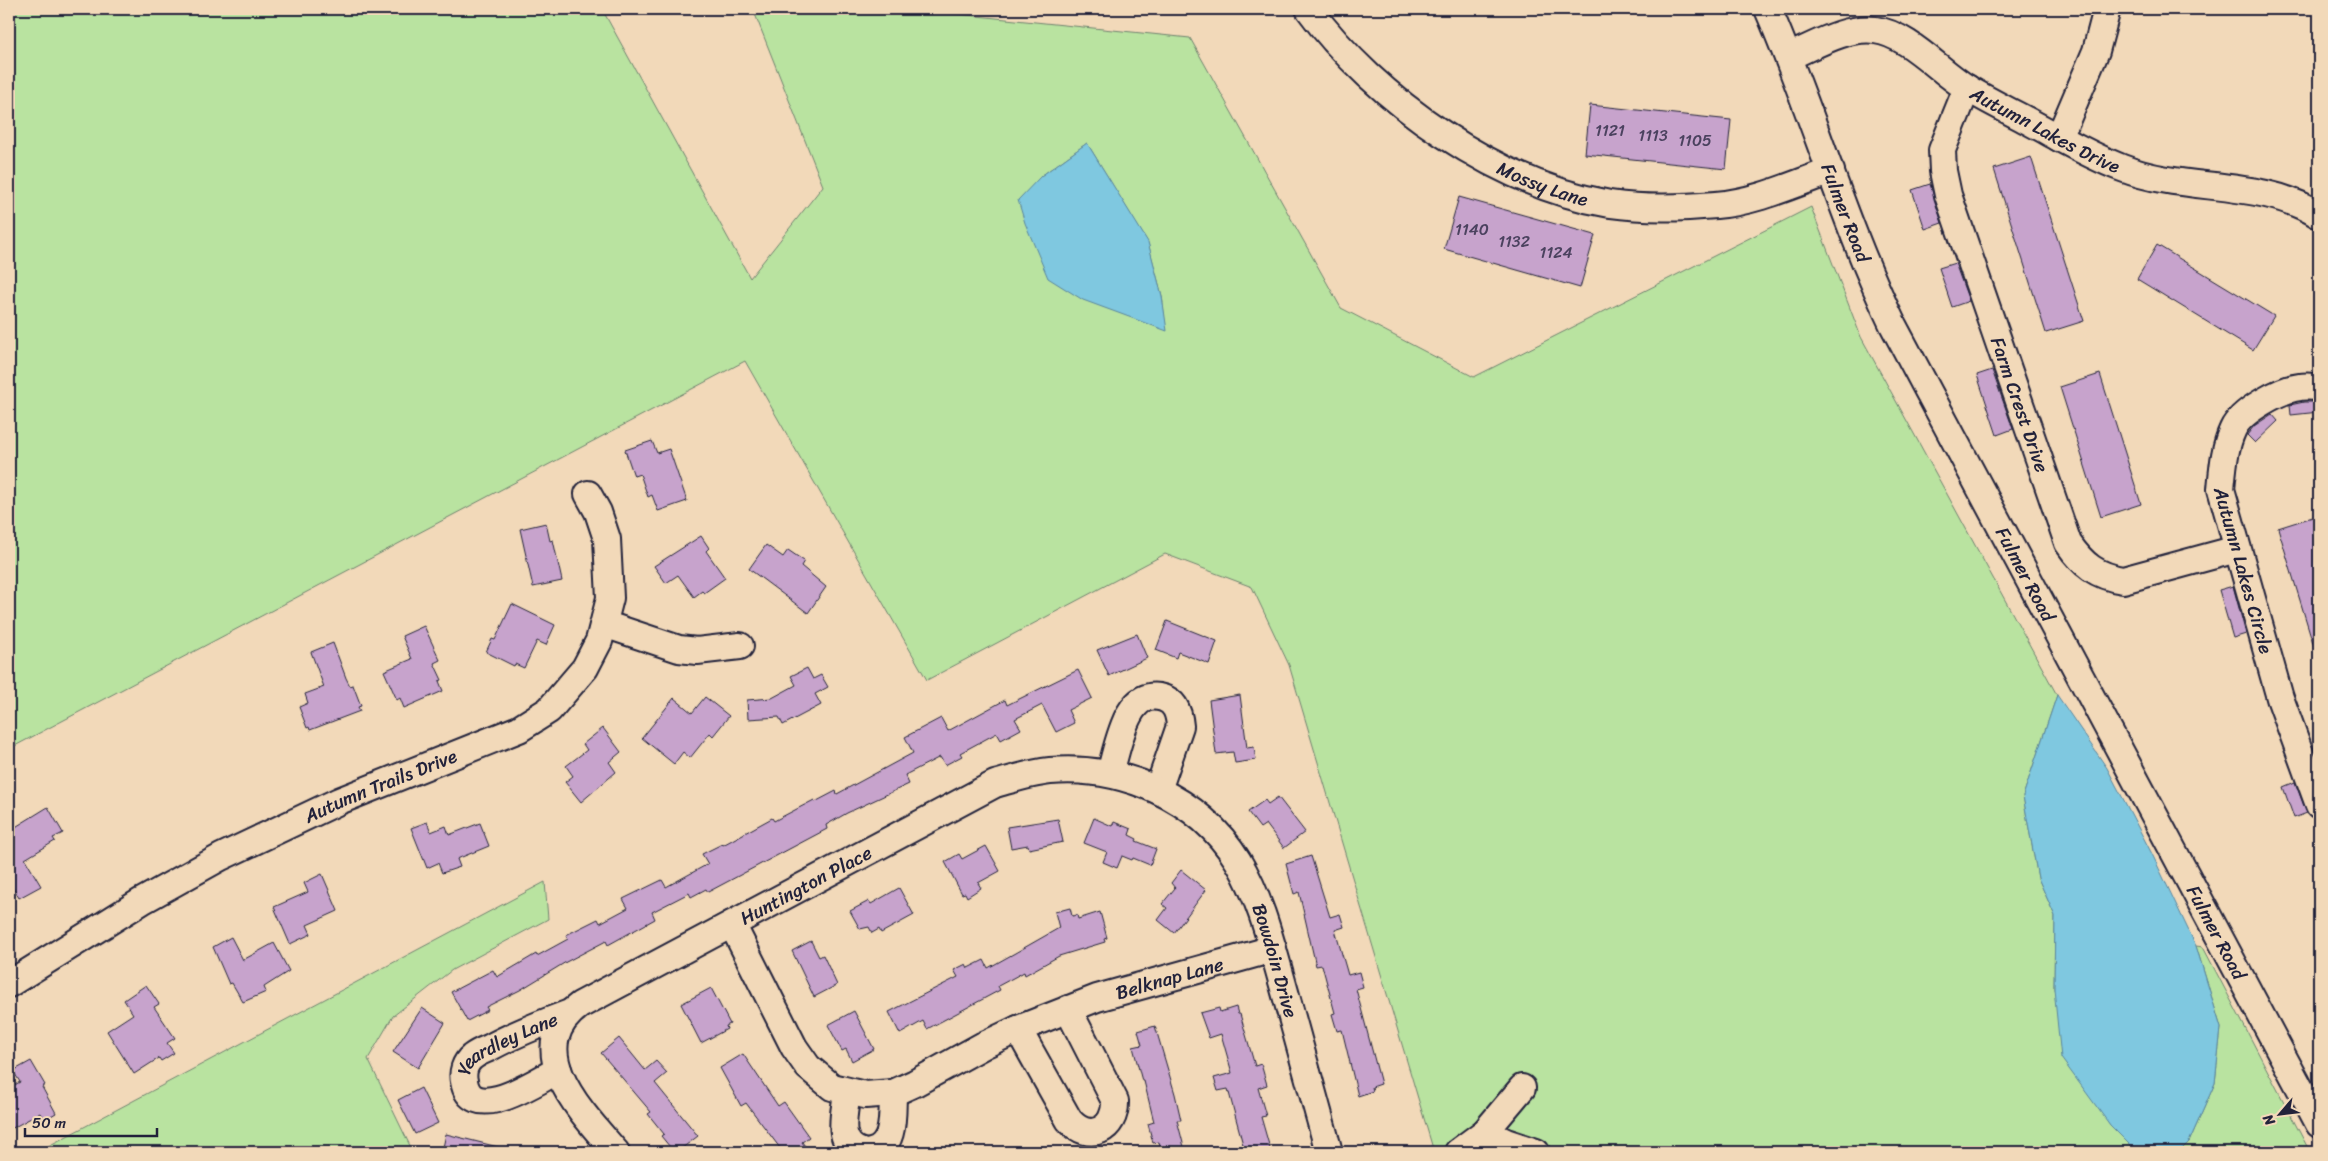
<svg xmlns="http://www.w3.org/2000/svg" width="2328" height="1161" font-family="Sriracha,sans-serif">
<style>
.green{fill:#b9e3a0;stroke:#6e826e;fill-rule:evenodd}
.water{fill:#7fc8e0;stroke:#5a869e}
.building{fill:#c7a3cc;stroke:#22223b}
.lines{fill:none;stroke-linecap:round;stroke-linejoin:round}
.minor-casing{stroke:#22223b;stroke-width:30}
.minor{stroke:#f2d9b9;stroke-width:26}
.labels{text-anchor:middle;stroke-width:4;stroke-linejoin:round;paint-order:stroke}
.number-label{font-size:16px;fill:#4b425f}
.street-label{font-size:19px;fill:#22223b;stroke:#f2d9b9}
</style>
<rect width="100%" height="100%" fill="#f2d9b9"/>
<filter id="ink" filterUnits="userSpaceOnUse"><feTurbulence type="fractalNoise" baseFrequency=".02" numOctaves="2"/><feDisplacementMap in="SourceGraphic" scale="10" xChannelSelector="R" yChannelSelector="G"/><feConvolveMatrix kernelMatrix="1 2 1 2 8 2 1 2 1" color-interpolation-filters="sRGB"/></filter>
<g filter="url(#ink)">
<path class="green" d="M9,9H602L750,278L823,186L753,9H909L1190,38L1341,308L1474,377L1811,207L1861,337L2057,695L2023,796L2038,878L2055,916L2054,989L2110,1125L2137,1152H1434L1289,665L1252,587L1165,554L927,680L745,361L9,749ZM1087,143L1148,243L1162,296L1166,330L1041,176Z
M545,882L548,919L452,970L393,1016L368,1059L413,1152H37Z
M2196,946L2203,947L2310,1152H2179L2189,1142L2215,1083L2221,1028Z"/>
<path class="water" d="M1087,143L1148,242L1162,296L1167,331L1083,300L1048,278L1025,223L1018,200L1041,176Z
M2057,695L2107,768L2152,854L2196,946L2221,1028L2215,1083L2189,1142L2179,1152H2137L2110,1125L2061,1058L2054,989L2055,916L2038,878L2023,796Z"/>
<path class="building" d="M1590,105L1731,120L1726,169L1585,154Z
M2031,157L2084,321L2046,333L1994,169Z
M1930,184L1942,223L1925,229L1912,190Z
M1459,197L1595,235L1580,288L1444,249Z
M2157,245L2274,316L2253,350L2137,279Z
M1955,263L1969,301L1952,307L1939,268Z
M1992,370L2013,429L1997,435L1977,375Z
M2100,374L2141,504L2101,517L2060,387Z
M2304,402H2319V412L2291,415L2290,405Z
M2272,414L2278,421L2255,443L2247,435L2254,426Z
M652,441L657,453L669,449L687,501L658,511L652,495L648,497L640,474L634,476L625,450Z
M2319,515V653H2316L2278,528Z
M546,523L550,541L553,540L562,581L533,587L520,529Z
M701,536L709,548L706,551L725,578L704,593L702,591L694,597L678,575L666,583L654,566Z
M766,545L783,557L788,550L804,561L801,566L826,587L808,613L749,569Z
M2233,586L2246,634L2233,638L2219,590Z
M512,604L555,625L546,645L537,641L524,668L515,664L514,666L486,652L492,639L495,640Z
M1167,621L1217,641L1209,664L1178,652L1176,658L1156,650Z
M424,626L440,660L434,663L442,680L439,681L443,691L404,708L400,698L397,700L384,671L412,659L402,636Z
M1137,634L1147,658L1109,676L1097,650Z
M333,643L346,678L350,686L353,685L361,706L358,707L360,711L310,730L309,727L307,728L299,707L308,703L305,694L324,687L311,652Z
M807,668L813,679L821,675L828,687L815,694L821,705L783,725L779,717L748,719L747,700L772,698L796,685L791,676Z
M1078,670L1092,698L1068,710L1074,723L1056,732L1042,705L1015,719L1021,729L1001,740L997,733L960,753L962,756L945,765L940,757L905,775L909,784L847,813L826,825L827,829L708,892L706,889L691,897L689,893L652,912L655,919L608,945L606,941L566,962L520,990L486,1007L488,1010L467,1021L451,992L493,970L497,977L536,954L537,956L568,939L566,935L598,919L600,923L628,908L623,899L662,880L666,887L708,864L702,854L722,844L723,845L772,818L774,821L814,800L815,802L836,791L837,794L913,753L905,737L941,718L948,731L1005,700L1007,705Z
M1240,695L1247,748L1254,747L1256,760L1235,763L1233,752L1216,754L1209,700Z
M705,697L729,716L713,736L710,733L690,758L683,752L674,764L642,738L674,698L692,713Z
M603,728L621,752L609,762L616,772L581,802L565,782L573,776L566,766L587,750L583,744Z
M2295,782L2307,813L2294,818L2283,787Z
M1278,797L1305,832L1284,848L1266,824L1260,828L1248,812L1265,800L1268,804Z
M48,807L63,833L53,838L55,841L25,859L41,886L19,898L9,881V831Z
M1094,818L1112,826L1114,822L1131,829L1129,835L1137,839L1136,841L1156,849L1150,865L1133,858L1132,860L1122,856L1117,868L1103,862L1107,852L1084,843Z
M1058,819L1063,842L1029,849L1028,845L1011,848L1007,827Z
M427,822L431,832L446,826L449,835L480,823L489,846L457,859L460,867L442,873L438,863L427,868L411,828Z
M986,846L1000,871L978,883L981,888L967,897L965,893L962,894L945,862L959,854L962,859Z
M1311,856L1330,917L1340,914L1344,927L1335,930L1348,975L1359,972L1363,987L1356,989L1381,1084L1372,1087L1373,1091L1358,1096L1342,1030L1337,1031L1332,1014L1335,1013L1322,965L1316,966L1299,892L1294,894L1286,864Z
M1181,870L1206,890L1174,933L1158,920L1167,908L1162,904L1175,888L1171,883Z
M322,874L338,911L307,925L311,934L290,944L274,907L308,892L304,883Z
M899,888L914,915L881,933L879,929L872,933L869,927L860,929L850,911L869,901L871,904Z
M1070,908L1072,916L1077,915L1078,919L1100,912L1107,938L1104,939L1105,942L1059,956L1025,975L1024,972L998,986L1000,990L927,1029L923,1021L900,1034L889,1012L958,977L954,970L966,964L968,968L984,960L988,968L1015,953L1059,928L1055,912Z
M231,937L243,960L274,943L289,971L264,987L266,992L243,1002L232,983L229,984L213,947Z
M811,941L819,957L823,955L837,985L814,997L792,951Z
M146,985L159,1004L154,1007L175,1038L167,1043L174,1053L161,1061L159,1058L134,1074L107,1031L133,1014L124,1000Z
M711,988L730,1024L726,1026L727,1029L701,1043L681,1004Z
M1236,1007L1238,1014H1240L1255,1066L1261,1064L1267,1085L1258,1088L1266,1116L1261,1117L1271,1152H1245L1228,1089L1218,1091L1214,1078L1232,1073L1221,1034L1209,1038L1200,1013L1219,1008L1220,1012Z
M422,1008L445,1023L418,1068L393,1052Z
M854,1011L874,1049L852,1061L846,1049L842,1051L828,1025Z
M1155,1026L1175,1094L1181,1120H1177L1184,1147L1161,1152L1159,1142L1153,1143L1148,1124L1154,1122L1144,1081H1142L1133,1047L1142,1045L1138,1031Z
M619,1038L645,1070L656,1061L667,1073L655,1083L698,1136L677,1152H674L661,1136L664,1134L648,1114L651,1112L601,1053Z
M743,1054L778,1106L784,1102L809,1137L802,1142L809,1152H783L746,1103L741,1106L720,1068Z
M31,1061L45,1085L42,1087L56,1113L44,1120L40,1113L9,1130V1088L20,1082L13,1071Z
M421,1088L438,1123L415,1134L398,1100Z
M446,1134L498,1147L497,1152H442Z"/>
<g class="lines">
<defs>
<g id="minor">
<path id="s1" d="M1309,9C1375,100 1498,185 1610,204C1644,209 1682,208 1716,205C1756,202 1794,184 1831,171"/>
<path id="s2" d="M1768,9C1813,113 1844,223 1893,325L2319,1124"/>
<path id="s3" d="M1788,57C1814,46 1846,26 1875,30C1908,34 1939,71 1967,88C1987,100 2009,111 2030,122C2060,138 2090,156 2122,168C2186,193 2260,178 2319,215"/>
<path id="s4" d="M1967,88L1942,150L1943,171L1948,195L2068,543C2083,565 2097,576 2123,580L2237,549"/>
<path d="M2059,138L2096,51L2107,9"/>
<path id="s5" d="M2319,387C2313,387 2306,386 2300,387C2281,389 2241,411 2233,429C2224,448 2223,469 2221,489L2280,698L2319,805"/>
<path d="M604,624L679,649L697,651L740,646"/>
<path d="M1110,773C1118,748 1126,686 1163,698C1176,702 1179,714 1180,726L1158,790"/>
<path id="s6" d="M732,924L794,1047L808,1067L832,1087L865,1095L893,1093L915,1083L984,1045L1018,1029L1097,998L1273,949"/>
<path id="s7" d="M9,984L142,901L221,857L339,801L519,729L549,710L585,668L599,641L610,598L607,539L598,512L588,494"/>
<path d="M1018,1029L1069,1120C1089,1143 1116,1130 1115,1101L1068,1009"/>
<path id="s8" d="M558,1070C537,1081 471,1126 464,1081C462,1072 465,1063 472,1057C477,1053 484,1050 489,1048C514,1034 540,1024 567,1014"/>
<path d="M847,1092C845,1113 834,1144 862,1152"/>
<path d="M1485,1132L1506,1142L1536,1152"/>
<path id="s9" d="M616,1152C584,1115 518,1049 580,1005L995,784C1013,779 1031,773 1050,771C1122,765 1199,797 1238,861C1262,901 1272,947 1285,992C1300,1045 1314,1099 1329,1152"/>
<path d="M871,1152C896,1147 892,1113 893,1093"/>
<path d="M1458,1152L1485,1132L1522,1088"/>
</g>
</defs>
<use href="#minor" class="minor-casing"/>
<use href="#minor" class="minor"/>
</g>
</g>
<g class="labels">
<g class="number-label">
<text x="1610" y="136">1121</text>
<text x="1653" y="141">1113</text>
<text x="1695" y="146">1105</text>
<text x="1472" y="235">1140</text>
<text x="1514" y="247">1132</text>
<text x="1556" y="258">1124</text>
</g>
<g class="street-label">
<text dy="7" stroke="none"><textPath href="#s3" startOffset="291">Autumn Lakes Drive</textPath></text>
<text dy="7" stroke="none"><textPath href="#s1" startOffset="296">Mossy Lane</textPath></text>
<text dy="7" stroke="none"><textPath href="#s2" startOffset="218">Fulmer Road</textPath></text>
<text dy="7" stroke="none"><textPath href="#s4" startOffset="334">Farm Crest Drive</textPath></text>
<text dy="7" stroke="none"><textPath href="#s5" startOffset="246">Autumn Lakes Circle</textPath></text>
<text dy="7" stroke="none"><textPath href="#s2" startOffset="622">Fulmer Road</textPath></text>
<text dy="7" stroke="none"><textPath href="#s7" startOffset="422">Autumn Trails Drive</textPath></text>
<text dy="7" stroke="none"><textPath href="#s9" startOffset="431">Huntington Place</textPath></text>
<text dy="7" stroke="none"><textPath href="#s2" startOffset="1028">Fulmer Road</textPath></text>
<text dy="7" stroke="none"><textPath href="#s9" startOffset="1028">Bowdoin Drive</textPath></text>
<text dy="7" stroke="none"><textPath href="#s6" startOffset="556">Belknap Lane</textPath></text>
<text dy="7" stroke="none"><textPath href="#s8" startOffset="175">Yeardley Lane</textPath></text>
</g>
</g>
<rect width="2328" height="1161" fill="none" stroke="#f2d9b9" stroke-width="30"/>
<rect x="15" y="15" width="2298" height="1131" fill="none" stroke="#22223b" stroke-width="2" filter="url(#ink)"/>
<g transform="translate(2280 1114) rotate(242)" stroke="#f2d9b9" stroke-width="4" paint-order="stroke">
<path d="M0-4L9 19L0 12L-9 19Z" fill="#22223b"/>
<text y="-8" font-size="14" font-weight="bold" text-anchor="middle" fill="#22223b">N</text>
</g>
<path d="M25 1128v8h132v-8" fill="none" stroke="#22223b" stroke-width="2.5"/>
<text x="32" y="1128" font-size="15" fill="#22223b" stroke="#f2d9b9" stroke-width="4" paint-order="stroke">50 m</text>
</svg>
